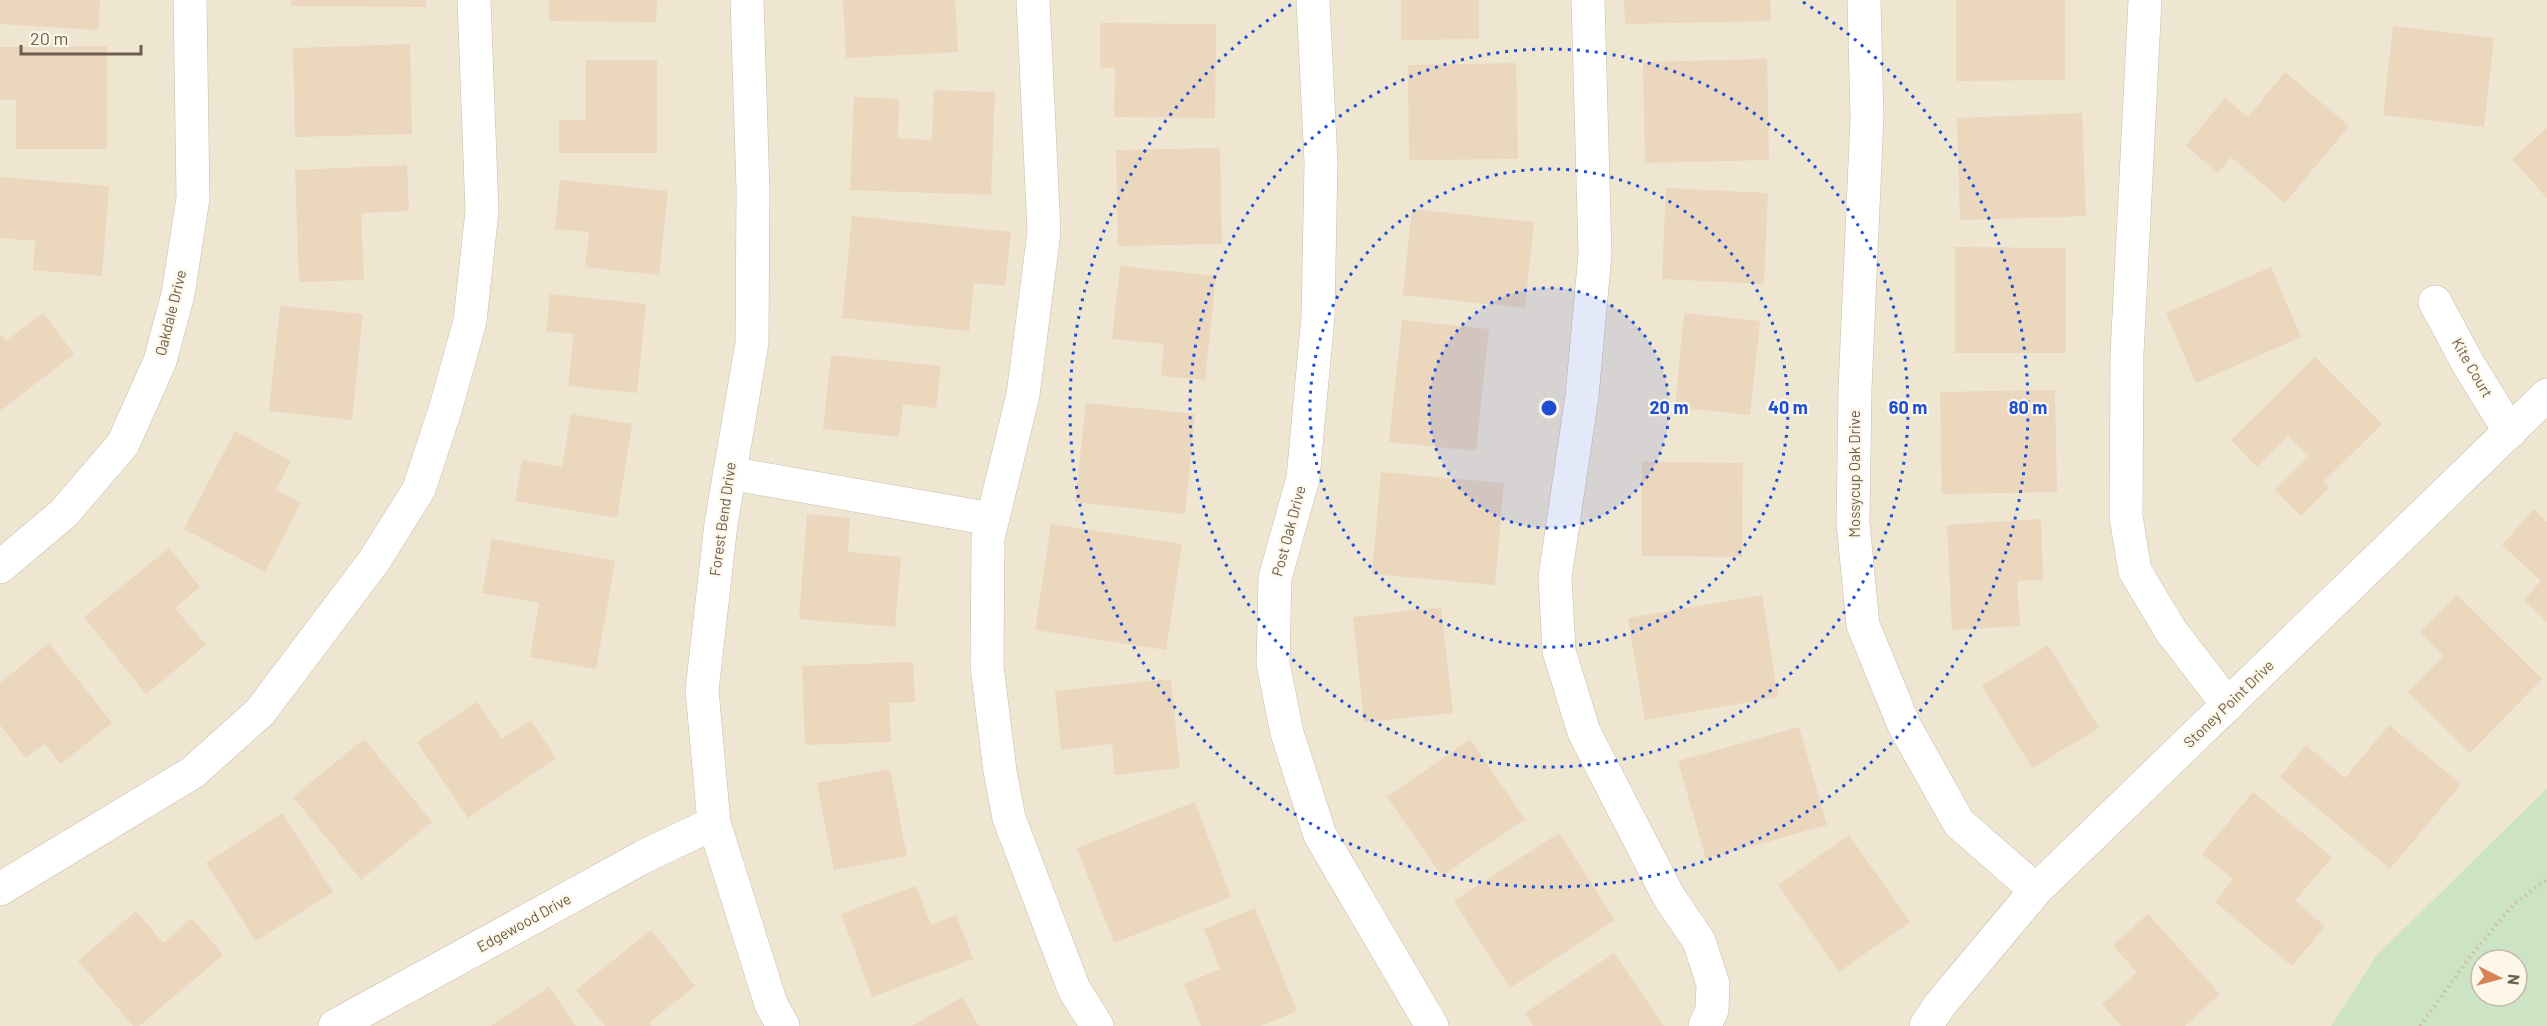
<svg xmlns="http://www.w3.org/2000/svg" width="2547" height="1026" font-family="Barlow,sans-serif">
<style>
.residential{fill:#efe6d2}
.green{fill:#cce4c4;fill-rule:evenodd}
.building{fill:#ebd6be}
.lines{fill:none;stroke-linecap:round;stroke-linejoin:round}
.minor-casing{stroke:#c8bcab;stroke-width:34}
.path{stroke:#cfbaa2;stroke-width:4;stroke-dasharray:1.5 4.5;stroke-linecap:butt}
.minor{stroke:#fff;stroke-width:33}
.ring{fill:none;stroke:#1d4ed8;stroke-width:3;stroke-dasharray:3 6}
.labels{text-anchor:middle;stroke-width:4.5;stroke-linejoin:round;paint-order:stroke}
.street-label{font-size:15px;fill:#6d5d4c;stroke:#fcf7e8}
.centre{fill:#1d4ed8;stroke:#fcf7e8;stroke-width:3}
.ring-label{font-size:18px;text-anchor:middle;font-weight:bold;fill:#1d4ed8;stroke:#fcf7e8;stroke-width:4.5;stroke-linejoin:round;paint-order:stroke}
</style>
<rect width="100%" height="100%" fill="#f9f3e3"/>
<path class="residential" d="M0,0H2547V788L2376,956L2331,1026H0Z"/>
<path class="green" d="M2547,788V1026H2331L2376,956ZM2481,960H2517V996H2481Z"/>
<path class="building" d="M0,0H100L98,30L0,24Z
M291,0H426V7L291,6Z
M549,0H657L656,22L549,21Z
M843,0H955L958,52L846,58Z
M1401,0H1479V39L1401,40Z
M1624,0H1770L1771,21L1625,24Z
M1956,0H2065V80L1956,81Z
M1100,23L1216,24L1215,118L1114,117L1115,68H1100Z
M2393,26L2494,38L2484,127L2383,115Z
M410,44L412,134L295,137L293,48Z
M107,46V149H16V100H0V47Z
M1767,59L1769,160L1645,163L1643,62Z
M586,60H657V153H559V120H586Z
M1516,63L1518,159L1409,160L1408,65Z
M2285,72L2349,126L2285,203L2231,157L2218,173L2186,146L2225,98L2248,117Z
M934,90L995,92L991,195L850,190L854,97L899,99L898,138L932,140Z
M2082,113L2086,216L1960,220L1957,118Z
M2547,128V198L2512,159Z
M1220,148L1222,244L1118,246L1116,150Z
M407,165L409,211L361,213L364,280L299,282L295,170Z
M0,177L109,186L102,276L33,270L35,241L0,238Z
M560,180L668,191L659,275L585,267L589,232L555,229Z
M1666,188L1768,193L1764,284L1662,279Z
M1412,209L1534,222L1525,308L1403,295Z
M852,216L1011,232L1005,286L974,283L969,331L842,318Z
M1955,247L2066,248V353H1955Z
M1120,266L1216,276L1205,380L1161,376L1164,344L1112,339Z
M2271,267L2301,337L2196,383L2166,313Z
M550,294L646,304L637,393L568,386L574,334L546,331Z
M280,306L363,314L352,420L269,411Z
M43,313L74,354L0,411V334L6,341Z
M1684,313L1760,321L1750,415L1675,407Z
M1402,320L1489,329L1476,451L1389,442Z
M831,355L941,366L936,408L903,404L899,437L823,429Z
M2315,357L2382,424L2323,482L2330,487L2301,516L2275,490L2309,456L2288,436L2257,467L2231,440Z
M2055,390L2057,492L1942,494L1940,392Z
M1086,403L1195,414L1185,514L1075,502Z
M571,414L632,424L617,518L515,501L522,460L562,467Z
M235,431L291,461L276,490L301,503L265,572L184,529Z
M1642,462L1743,463L1742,557L1642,556Z
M1381,472L1504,483L1495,585L1372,574Z
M2534,509L2547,522V622L2524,600L2541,581L2502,545Z
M807,514L850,518L848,552L901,557L895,627L799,619Z
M2041,519L2043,580L2017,581L2020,626L1952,630L1947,525Z
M1051,524L1182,544L1166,650L1035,630Z
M492,539L615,561L596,669L530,657L539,603L482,593Z
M169,548L200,587L175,608L206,645L146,694L84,617Z
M1762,595L1778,697L1645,720L1628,618Z
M2457,595L2542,679L2470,753L2408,692L2443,656L2420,632Z
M1441,607L1453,713L1364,722L1353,617Z
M49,643L112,723L61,764L44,744L26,758L0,725V683Z
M2048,645L2099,728L2032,768L1982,686Z
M913,662L915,702L889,703L891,742L805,745L802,666Z
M1171,679L1180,768L1115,775L1112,744L1061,750L1055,691Z
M477,702L502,739L531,720L556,758L468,818L417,742Z
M2389,725L2461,784L2390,869L2280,777L2306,745L2345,778Z
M1799,727L1827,825L1706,859L1678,761Z
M364,739L432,822L361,880L293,797Z
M1470,739L1525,819L1442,876L1387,797Z
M890,769L907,856L834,870L817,783Z
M2253,792L2332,857L2295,901L2325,926L2292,966L2215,902L2233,879L2202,854Z
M1195,802L1231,897L1114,943L1077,848Z
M282,813L333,892L256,941L206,863Z
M1559,833L1615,920L1510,988L1454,901Z
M1849,835L1910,922L1839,972L1778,885Z
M916,886L931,925L956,915L973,959L872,997L841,914Z
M1255,908L1297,1011L1261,1026H1201L1184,984L1220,969L1204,929Z
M136,911L163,943L192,918L223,955L139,1026H133L78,961Z
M2148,914L2220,994L2185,1026H2121L2102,1004L2137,973L2113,945Z
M651,930L695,986L649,1023L651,1026H605L576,990Z
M1614,953L1664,1026H1533L1525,1013Z
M549,987L576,1026H491Z
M962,997L979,1026H912Z"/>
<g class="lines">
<defs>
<path id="minor" d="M747,0L753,190L752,343L721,524L702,690L714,823L771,1004L783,1026
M1033,0L1044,232L1023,395L988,538L987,666L1000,771L1009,818L1074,989L1097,1026
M1313,0L1321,163L1318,316L1303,478L1275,578L1273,663L1287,733L1320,835L1432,1026
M1588,0L1595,254L1582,396L1555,577L1559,651L1584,732L1669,897L1699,941L1713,984L1712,1010L1705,1026
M1864,0L1867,117L1855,389L1853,523L1863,625L1904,725L1959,823L2036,890
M2145,0L2127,354L2126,517L2135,571L2171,631L2228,705
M2435,302L2467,362L2510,432
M729,473L991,519
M0,567L64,513L123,444L160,361L178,294L193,198L190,0
M0,889L192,773L260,712L374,561L419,489L446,407L470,321L482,211L474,0
M335,1026L643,857L714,823
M1926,1026L1939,1006L2036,890L2547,395"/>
</defs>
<use href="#minor" class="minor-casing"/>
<path class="path" d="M2420,1026L2469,958L2513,905L2547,879"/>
<use href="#minor" class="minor"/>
</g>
<circle cx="1549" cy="408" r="120" fill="#1d4ed8" fill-opacity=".12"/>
<g class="ring">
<circle cx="1549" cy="408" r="120"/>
<circle cx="1549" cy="408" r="239"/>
<circle cx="1549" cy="408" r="359"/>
<path d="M1803 2A479 479 0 1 1 1295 2"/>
</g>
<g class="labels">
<g class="street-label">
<text transform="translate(171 313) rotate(-76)" y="5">Oakdale Drive</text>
<text transform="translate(2472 368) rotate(60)" y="5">Kite Court</text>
<text transform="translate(1855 474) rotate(-90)" y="5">Mossycup Oak Drive</text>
<text transform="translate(723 519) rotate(-82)" y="5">Forest Bend Drive</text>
<text transform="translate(1289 531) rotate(-75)" y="5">Post Oak Drive</text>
<text transform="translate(2229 704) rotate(-44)" y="5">Stoney Point Drive</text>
<text transform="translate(524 923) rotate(-29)" y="5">Edgewood Drive</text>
</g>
</g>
<circle cx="1549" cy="408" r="9" class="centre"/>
<g class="ring-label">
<text x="1669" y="414">20 m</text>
<text x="1788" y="414">40 m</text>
<text x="1908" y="414">60 m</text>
<text x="2028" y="414">80 m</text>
</g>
<g transform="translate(2499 978) rotate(96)"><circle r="28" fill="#fcf7e8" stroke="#c3b9aa" stroke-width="1.5"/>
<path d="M0-4.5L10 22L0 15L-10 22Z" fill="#d48457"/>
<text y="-9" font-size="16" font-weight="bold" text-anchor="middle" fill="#6d5d4c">N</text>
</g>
<path d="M21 45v9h120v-9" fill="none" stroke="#6d5d4c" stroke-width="3"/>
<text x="30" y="45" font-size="18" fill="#6d5d4c" stroke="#fcf7e8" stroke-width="4.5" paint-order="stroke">20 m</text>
</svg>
